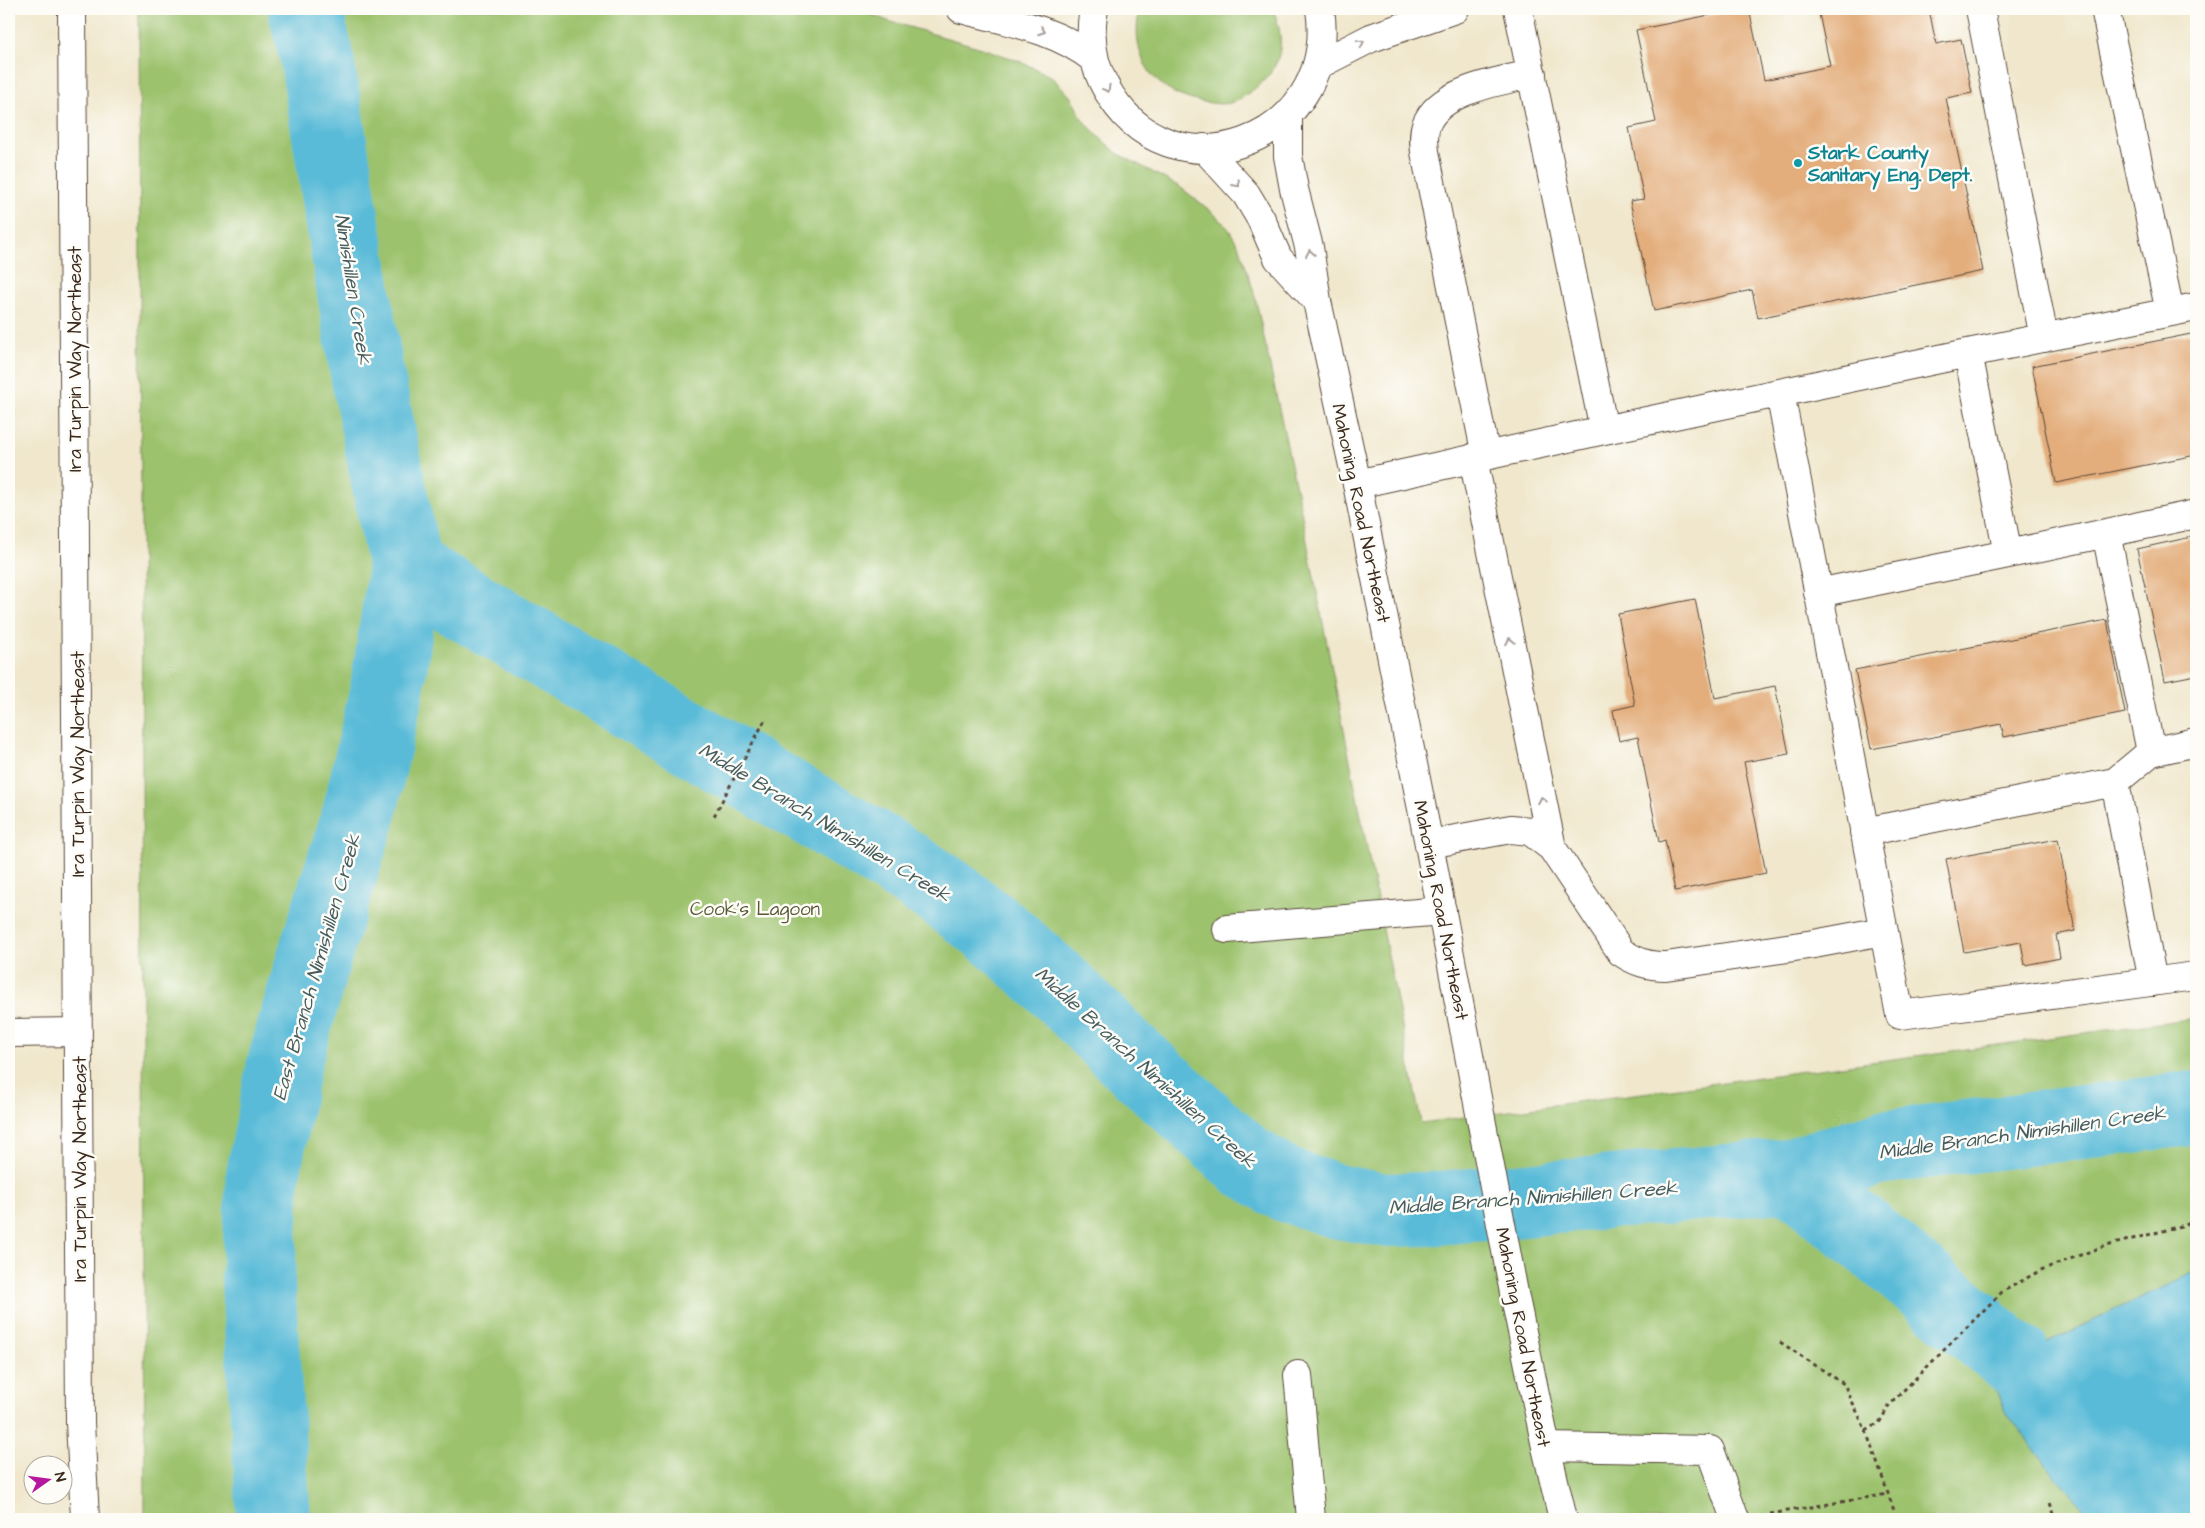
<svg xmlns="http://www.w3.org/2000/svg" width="2205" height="1528" font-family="'Architects Daughter',sans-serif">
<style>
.green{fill:#9cc26d;stroke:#6c7646}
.water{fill:#5abbd8;stroke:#4a727b}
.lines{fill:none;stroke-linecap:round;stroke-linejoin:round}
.river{stroke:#5abbd8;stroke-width:74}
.building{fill:#e3ad7b}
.minor-casing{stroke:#564638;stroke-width:30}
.major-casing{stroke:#564638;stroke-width:30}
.path{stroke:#564638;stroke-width:3;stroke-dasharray:4 4;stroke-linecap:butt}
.minor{stroke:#fff;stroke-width:28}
.major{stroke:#fff;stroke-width:28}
.oneway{stroke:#a79f9a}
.culture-dot{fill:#0f9aa8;stroke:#fdfcf7;stroke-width:2}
.labels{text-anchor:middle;stroke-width:5;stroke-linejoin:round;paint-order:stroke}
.culture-label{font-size:19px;font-weight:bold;fill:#0d838f;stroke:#fdfcf7;text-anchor:start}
.street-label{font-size:19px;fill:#3b2a1e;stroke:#fdfcf7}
.park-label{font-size:19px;fill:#585836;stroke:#fdfcf7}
.water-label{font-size:20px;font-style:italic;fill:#465d5f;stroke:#fdfcf7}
</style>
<rect width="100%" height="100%" fill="#fdfcf7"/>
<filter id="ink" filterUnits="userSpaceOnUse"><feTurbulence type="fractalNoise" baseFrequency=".02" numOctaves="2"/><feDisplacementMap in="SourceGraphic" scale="10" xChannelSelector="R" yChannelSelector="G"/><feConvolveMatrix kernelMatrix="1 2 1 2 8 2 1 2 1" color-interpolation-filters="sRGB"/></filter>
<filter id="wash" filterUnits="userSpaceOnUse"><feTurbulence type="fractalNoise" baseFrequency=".0096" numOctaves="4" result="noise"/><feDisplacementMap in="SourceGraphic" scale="20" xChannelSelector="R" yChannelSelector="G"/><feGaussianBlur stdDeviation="1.12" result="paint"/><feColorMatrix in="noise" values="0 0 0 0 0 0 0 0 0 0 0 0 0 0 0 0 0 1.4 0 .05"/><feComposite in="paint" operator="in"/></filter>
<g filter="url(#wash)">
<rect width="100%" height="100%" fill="#f0e7cc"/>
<path class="green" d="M139,9H857L888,21L982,48L1019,61L1052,77L1070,96L1083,120L1099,137L1117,153L1180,187L1212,212L1227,226L1240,248L1255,296L1301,511L1421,1123L2196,1018V1519H145Z
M1140,9H1273C1287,44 1282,70 1250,92C1244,96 1238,101 1230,103C1222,105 1212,103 1204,102C1155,96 1128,56 1140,9Z"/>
<path class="water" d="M2196,1271V1519H2092L2054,1475L2008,1415L1990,1380L2014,1359Z"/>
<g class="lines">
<path class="river" d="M405,568L892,858L946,893L998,933L1056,984L1117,1045L1244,1160L1286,1185L1339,1202L1385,1210L1429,1209L1792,1175L1884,1147L2196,1108
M1792,1175L2014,1359
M274,1519L258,1283L263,1175L284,1064L316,951L359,815L387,689L405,568L366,367L316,54L305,9"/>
</g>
<g id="blocks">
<path class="building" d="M1739,9H1749L1764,80L1830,66L1818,9H1929L1936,44L1961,39L1972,93L1946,98L1983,271L1758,318L1752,290L1654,311L1630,201L1644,199L1629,128L1656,122L1636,30Z
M2196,333V455L2056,483L2032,366Z
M2196,536V675L2165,681L2137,549Z
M1695,599L1715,698L1775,686L1789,754L1744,762L1766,873L1675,891L1665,840L1659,842L1638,737L1619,741L1613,710L1635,705L1618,614Z
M2107,620L2125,713L2004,737L2001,724L1871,749L1855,670Z
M2058,839L2075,931L2056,935L2060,958L2025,965L2021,942L1964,952L1946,859Z"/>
</g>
</g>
<g filter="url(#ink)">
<use href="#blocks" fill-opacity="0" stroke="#564638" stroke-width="1"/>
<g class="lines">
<defs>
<path id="minor" d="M72,9L80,1422L85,1519
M1980,9L2044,338
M2105,9L2170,312
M1318,65L1371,38L1455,9
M1968,353L2196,307
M1780,393L1900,1015L2196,976
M1604,430L1968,353L2008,554L2196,514
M1486,456L1425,152C1424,143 1423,133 1426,125C1439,90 1500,81 1532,74
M1473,458L1552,848
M1357,484L1604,430L1518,9
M2106,533L2151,752L2196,742
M1818,593L2008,554
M2115,782L2153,982
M1864,832L2115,782L2151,752
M1429,844L1511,829L1530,831L1552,848L1621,952C1636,962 1648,966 1666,966L1814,944L1883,931
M1227,929L1442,911
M9,1033L78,1032
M1298,1375L1311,1519
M1546,1447L1710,1450L1735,1519"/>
<path id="major" d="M961,9C1007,21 1057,29 1095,60
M1094,9C1089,35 1092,62 1105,86C1168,204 1340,143 1320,9
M1288,115V156L1294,189L1309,247L1317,301L1357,484L1429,844L1514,1293L1546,1447L1563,1519
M1204,148L1246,194L1261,219L1278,258L1317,301"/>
</defs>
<use href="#minor" class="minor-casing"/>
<use href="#major" class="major-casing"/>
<path class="path" d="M714,816L766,718
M1780,1342L1844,1384L1866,1431L1897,1519
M1866,1431L1879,1423L1889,1406L1901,1393L2002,1292L2041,1270L2099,1248L2196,1222
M2050,1503L2056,1519
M1770,1514L1888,1494"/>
<use href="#minor" class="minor"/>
<use href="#major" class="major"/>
</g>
<defs><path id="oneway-chevron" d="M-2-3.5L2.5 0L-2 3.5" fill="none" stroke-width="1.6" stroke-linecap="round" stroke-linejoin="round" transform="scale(1.25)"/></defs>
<g class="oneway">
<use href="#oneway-chevron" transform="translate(1042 31) rotate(20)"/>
<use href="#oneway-chevron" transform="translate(1361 43) rotate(-26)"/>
<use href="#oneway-chevron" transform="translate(1107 89) rotate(61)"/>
<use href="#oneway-chevron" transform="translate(1237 184) rotate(49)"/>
<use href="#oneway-chevron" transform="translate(1310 253) rotate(-99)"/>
<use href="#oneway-chevron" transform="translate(1510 641) rotate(-101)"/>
<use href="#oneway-chevron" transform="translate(1542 800) rotate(-101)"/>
</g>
</g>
<circle class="culture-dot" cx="1798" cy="163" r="5"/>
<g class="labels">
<g class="culture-label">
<text x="1808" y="159">Stark County<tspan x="1808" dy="22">Sanitary Eng. Dept.</tspan></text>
</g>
<g class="street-label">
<text transform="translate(74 359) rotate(-90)" y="7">Ira Turpin Way Northeast</text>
<text transform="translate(1362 513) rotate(78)" y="7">Mahoning Road Northeast</text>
<text transform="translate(77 764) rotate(-90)" y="7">Ira Turpin Way Northeast</text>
<text transform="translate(1442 910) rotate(79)" y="7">Mahoning Road Northeast</text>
<text transform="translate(79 1169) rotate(-90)" y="7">Ira Turpin Way Northeast</text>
<text transform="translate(1524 1337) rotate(79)" y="7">Mahoning Road Northeast</text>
</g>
<g class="park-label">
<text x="755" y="915">Cook's Lagoon</text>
</g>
<g class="water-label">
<text transform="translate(354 289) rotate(81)" y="7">Nimishillen Creek</text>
<text transform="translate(825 822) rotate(31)" y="7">Middle Branch Nimishillen Creek</text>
<text transform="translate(316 967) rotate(-74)" y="7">East Branch Nimishillen Creek</text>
<text transform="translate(1146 1067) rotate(42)" y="7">Middle Branch Nimishillen Creek</text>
<text transform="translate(2022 1132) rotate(-8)" y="7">Middle Branch Nimishillen Creek</text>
<text transform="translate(1533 1197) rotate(-4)" y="7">Middle Branch Nimishillen Creek</text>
</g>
</g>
<rect width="2205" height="1528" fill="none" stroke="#fdfcf7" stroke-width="30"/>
<g transform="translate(48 1480) rotate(76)"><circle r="24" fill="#fdfcf7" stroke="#afa8a0"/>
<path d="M0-4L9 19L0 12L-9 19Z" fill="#b5179e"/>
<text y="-8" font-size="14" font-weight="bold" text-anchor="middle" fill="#3b2a1e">N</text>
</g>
</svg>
